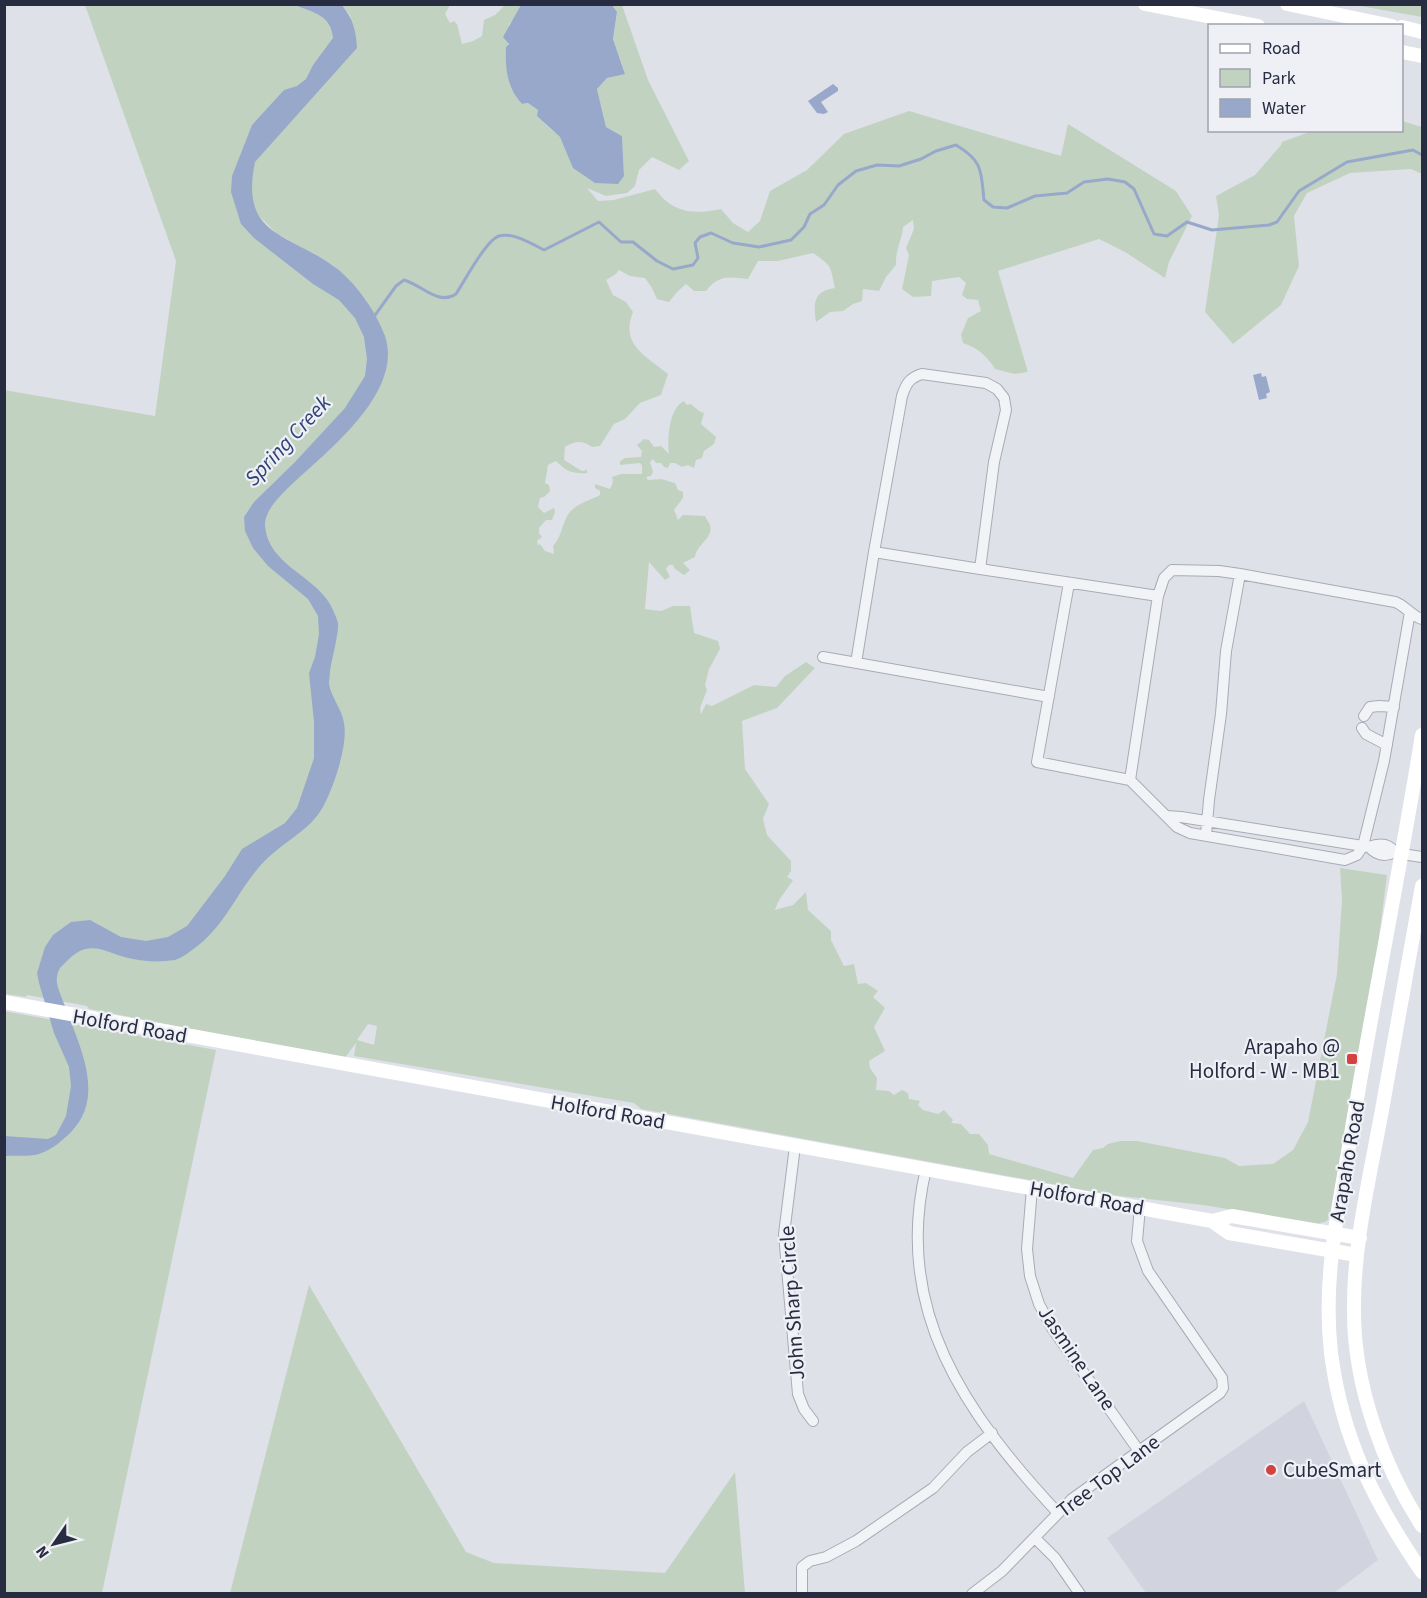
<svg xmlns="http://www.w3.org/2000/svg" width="1427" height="1598" font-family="'Source Sans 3',sans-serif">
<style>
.built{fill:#d1d3de}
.green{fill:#c1d3c0;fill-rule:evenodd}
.water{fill:#98a8ca}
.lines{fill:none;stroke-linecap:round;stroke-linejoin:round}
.stream{stroke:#98a8ca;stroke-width:3}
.street-casing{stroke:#a8abb6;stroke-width:12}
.street{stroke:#f2f3f7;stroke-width:10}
.secondary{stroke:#fff;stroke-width:14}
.poi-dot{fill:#d3423f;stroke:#eef0f6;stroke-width:2}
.labels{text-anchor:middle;stroke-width:4.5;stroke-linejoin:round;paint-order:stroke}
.street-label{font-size:21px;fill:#272c40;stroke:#eef0f6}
.poi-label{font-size:21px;fill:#272c40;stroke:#eef0f6;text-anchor:end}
.water-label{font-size:22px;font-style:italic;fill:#304376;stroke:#eef0f6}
</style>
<rect width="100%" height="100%" fill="#dfe1e9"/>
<path class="built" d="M1304,1401L1378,1560L1334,1593H1146L1107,1538Z"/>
<path class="green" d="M321,4L346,30L242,174L246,221L349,293L383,380L367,301L334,266L276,233L255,212L250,186L254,162L356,48L350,15L342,5H450L445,14L450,23L454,21L457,24L462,44L473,41L482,36L484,20L495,15L505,5H521L515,18L509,24C509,53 500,82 522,104L528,103L538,110L545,124L560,137L571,159L624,176L622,136L606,127L597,89L607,78L625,73L613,39L617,13L612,5H622L648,80L689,161L679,170L652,157L639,170L635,186L627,193L606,196L587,188L598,201L614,200L655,189C673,213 693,215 721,209L733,223L748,232L760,221L770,191L807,170L844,134L909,111L1061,156L1068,124L1176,191L1192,216L1169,262L1165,278L1125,252L1099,239L998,271L1028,372L1015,374L995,369C986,355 978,348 963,343L961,335L968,318L981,311L978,300L967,299L962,295L966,283L959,277L932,281L931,296L913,297L902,289L909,255L906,248L914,229L913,220L903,227C902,240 895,251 896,265L886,277L879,291L863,289L862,301L853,304L843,311L830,312L816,322C813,302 814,291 835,288C830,266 833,267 813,253L778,261H758L748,279C729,277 719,274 706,291H694L686,284L677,292L669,302L657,299L652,288L645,278L630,276L619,270L616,274L606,280L613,295L626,302L633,312C620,345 646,356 668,374L661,395L640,403L625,419L614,424L600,446L592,447C582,440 576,441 565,447L564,460L582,471L587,470V473C572,474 566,471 556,461L548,465L545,483L549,485L550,491L544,497L540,498L538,507L544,513L554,508L555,512L552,520H546L539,528V533L542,537L537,541L538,545L540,544L545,551L554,554L553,546C561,537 562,526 567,516C574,504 589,501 600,495V491L595,488V484L610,489L613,482L612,477L621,474H642V466L640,463L620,465V461L625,458L641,457L642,451L637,445L644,439L649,440L654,447L661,446L669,454C667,439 669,408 684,401L687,405L691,404L699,411L704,413L701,424L716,437L714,444L704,451L702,458L696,460L694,468L688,465L682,467L675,463H670L668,468L664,467L661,463H656L653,459L650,462L653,472L651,476L646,477L648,480L661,479L675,483L678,490L683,492V498L674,510L678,520L683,515L705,516C706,519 709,522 710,525C714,538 696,545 695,557L683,563L690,570L684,575L675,569L673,565H669L666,569L670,577L665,580L649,562L645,609L661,611L673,606H690L694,633L718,641L720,649L709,669L705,685L707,690L700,708L701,714L706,704L712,706L754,685L776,687L785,676L806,662L815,668L777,708L742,721L745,769L769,804L763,819L767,835L791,861V871L787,877L793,880C787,890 778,899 775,910L793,905L806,892L808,910L831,931V940L844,966L854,964L858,984L866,983L878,991L873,997L885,1008L874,1027L885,1051L869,1061L870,1068L877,1078L876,1090L889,1091L894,1095L902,1090L908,1093L909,1099L920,1101L918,1105L923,1110L938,1114L944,1110L953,1120L951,1123L961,1124L970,1134H979L988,1145L989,1154L1073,1178L1093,1150L1103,1148L1108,1144L1120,1141H1137L1225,1158L1239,1166L1273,1164L1293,1150L1308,1122L1337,974L1342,900L1340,868L1387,875L1376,961L1373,969L1374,974L1331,1212L1327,1221L1318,1224L1203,1205L1111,1195L641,1109L634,1103L354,1056L356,1043L344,1059L89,1009L87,1006L27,995L26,997L5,994L4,390L155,416L176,261L85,5ZM368,1024L377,1026L374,1045L357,1040Z
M1355,5H1422V17Z
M1402,121L1422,127V174L1411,169L1350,173L1307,193L1294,216L1299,266L1281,305L1233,344L1205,312L1219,215L1216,196L1255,175L1281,145L1282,142L1312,131L1402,130Z
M4,1011L216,1050L102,1593H5Z
M309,1285L466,1552L494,1563L665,1573L735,1472L745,1593H230Z"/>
<path class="water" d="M295,5H342C353,19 356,30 357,48L255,162C240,235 285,232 332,265C354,280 376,311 385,336C404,393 326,452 290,486C280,496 264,511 265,526C268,564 313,575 330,604C332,608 337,618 338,623C339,632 332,659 330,671C330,673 329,682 329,684C331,697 342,709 344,723C348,744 335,783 325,803C313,828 290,838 271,855C239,883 229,925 192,950C187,954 181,958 175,960C162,962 146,962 133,959C108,955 92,937 69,959C68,960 61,967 60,968C53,980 59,990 63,1001C77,1041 107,1094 72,1131C62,1141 53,1149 39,1154C28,1157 15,1155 5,1156L4,1136L48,1139L56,1135L66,1116L71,1086L69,1067L54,1033L39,983L37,973L45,947L53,935L71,922L90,920L121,937L146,941L168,937L187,926L225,876L242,849L285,823L297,808L314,758V722L309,673L315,657L319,634L318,616L308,599L268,566L253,548L245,531L244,517L254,502L295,462L345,408L365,376L367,359L364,337L355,318L339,300L313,284L254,238L241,224L231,192L232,176L252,125L284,90L297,86L306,79L313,65L333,38C331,15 314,13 295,5Z
M521,5H612L617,12L613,39L625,74L607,78L597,89L606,127L622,136L624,176L618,184L595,183L573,168L560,137L537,116L538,110L528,103L522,104C507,88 505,69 506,47L509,44L503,37Z
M833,84L838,88V91L821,102L828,112L824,114L817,113L808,101Z
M1261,373L1262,377L1266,376L1270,392L1266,394L1267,398L1259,400L1253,375Z"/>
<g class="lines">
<path class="stream" d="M373,318L396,286L404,280C422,285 438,306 456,294C464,282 486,240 499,236C513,232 532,244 544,250L599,222L621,242H633L657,261L673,269L693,265L698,258L695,243L700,237L711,233L733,243L759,247L791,240L804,227L810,214L824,205L838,185L856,171L877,165L899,166L921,159L936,151L956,145C983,161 981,171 984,200L993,207L1007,208L1035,196L1067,193L1084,182L1108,179L1125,182L1134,189L1154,234L1167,236L1187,222L1212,230L1269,225L1277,222L1299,191L1347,162L1413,150L1422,155"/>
<defs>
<path id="street" d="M980,569L874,552L902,396C906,384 909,378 922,374L986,383L997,389L1004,398L1006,410L994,462L980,569L1158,596
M1240,574L1219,571L1172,570L1164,578L1158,596L1130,780L1177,827L1190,833L1345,860L1357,855L1363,846L1384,761L1410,612
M1069,583L1037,762L1130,780
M823,657L1049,697
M856,663L874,552
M1364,716L1370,707L1379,706L1394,707
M1362,728L1366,734L1387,745
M1167,816L1181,817L1369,847C1377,856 1385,857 1395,852C1388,843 1379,843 1369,847
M1206,835L1209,800L1221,714L1226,651L1240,574L1395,602C1406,606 1411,616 1422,619
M1402,854L1422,857
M795,1146L784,1234L798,1394L804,1409L813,1421
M926,1169C892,1310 966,1414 1058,1513
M1032,1188L1027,1249L1030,1276L1039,1304L1052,1328L1139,1451
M1035,1538L1055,1558L1080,1594
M802,1594V1567L810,1561L826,1557L856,1541L933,1488L967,1452L992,1433
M972,1594L1002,1571L1072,1499L1220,1393L1223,1388L1222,1378L1148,1271L1137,1241L1140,1207"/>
</defs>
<use href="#street" class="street-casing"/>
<use href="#street" class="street"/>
<path class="secondary" d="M1145,4L1258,26
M1287,4L1392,26
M1402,27L1422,32
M1402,52L1422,56
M1422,735C1401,866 1374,996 1352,1128C1340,1204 1322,1274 1331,1353C1342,1439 1374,1502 1422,1572
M1422,886C1408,961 1396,1035 1382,1110C1370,1176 1353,1245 1354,1312C1354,1385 1383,1466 1422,1526
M4,1002L1212,1221L1232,1216L1360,1238
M1212,1221L1229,1233L1357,1255"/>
</g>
<g class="poi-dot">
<rect x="1346" y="1053" width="12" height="12" rx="3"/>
<circle cx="1271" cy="1470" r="6"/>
</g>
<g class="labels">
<g class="street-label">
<text transform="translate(130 1026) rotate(10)" y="7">Holford Road</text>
<text transform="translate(608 1112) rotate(10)" y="7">Holford Road</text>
<text transform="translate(1347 1161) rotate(-80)" y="7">Arapaho Road</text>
<text transform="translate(1087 1198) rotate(10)" y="7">Holford Road</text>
<text transform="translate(792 1303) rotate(-94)" y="7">John Sharp Circle</text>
<text transform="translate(1077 1358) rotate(56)" y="7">Jasmine Lane</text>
<text transform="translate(1108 1476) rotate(-37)" y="7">Tree Top Lane</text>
</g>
<g class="poi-label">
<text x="1340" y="1054">Arapaho @<tspan x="1340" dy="24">Holford - W - MB1</tspan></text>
<text x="1283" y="1477" text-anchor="start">CubeSmart</text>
</g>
<g class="water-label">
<text transform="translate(287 440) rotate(-47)" y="8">Spring Creek</text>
</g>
</g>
<rect width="1427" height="1598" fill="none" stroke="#272c40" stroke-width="12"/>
<rect x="1208" y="24" width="195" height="108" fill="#eef0f6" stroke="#9ea2ad" stroke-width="1.5"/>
<rect x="1220" y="44" width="30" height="9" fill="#ffffff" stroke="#9ea2ad" stroke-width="1.5"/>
<text x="1262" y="54" font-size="18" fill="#272c40">Road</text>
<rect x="1220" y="69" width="30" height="18" fill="#c1d3c0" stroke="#9ea2ad" stroke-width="1.5"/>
<text x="1262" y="84" font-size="18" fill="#272c40">Park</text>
<rect x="1220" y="99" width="30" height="18" fill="#98a8ca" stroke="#9ea2ad" stroke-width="1.5"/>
<text x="1262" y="114" font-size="18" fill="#272c40">Water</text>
<g transform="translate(54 1544) rotate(235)" stroke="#eef0f6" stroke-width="4.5" paint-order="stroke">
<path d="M0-4.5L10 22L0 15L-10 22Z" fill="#272c40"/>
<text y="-9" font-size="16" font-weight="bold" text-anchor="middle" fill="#272c40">N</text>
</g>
</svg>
